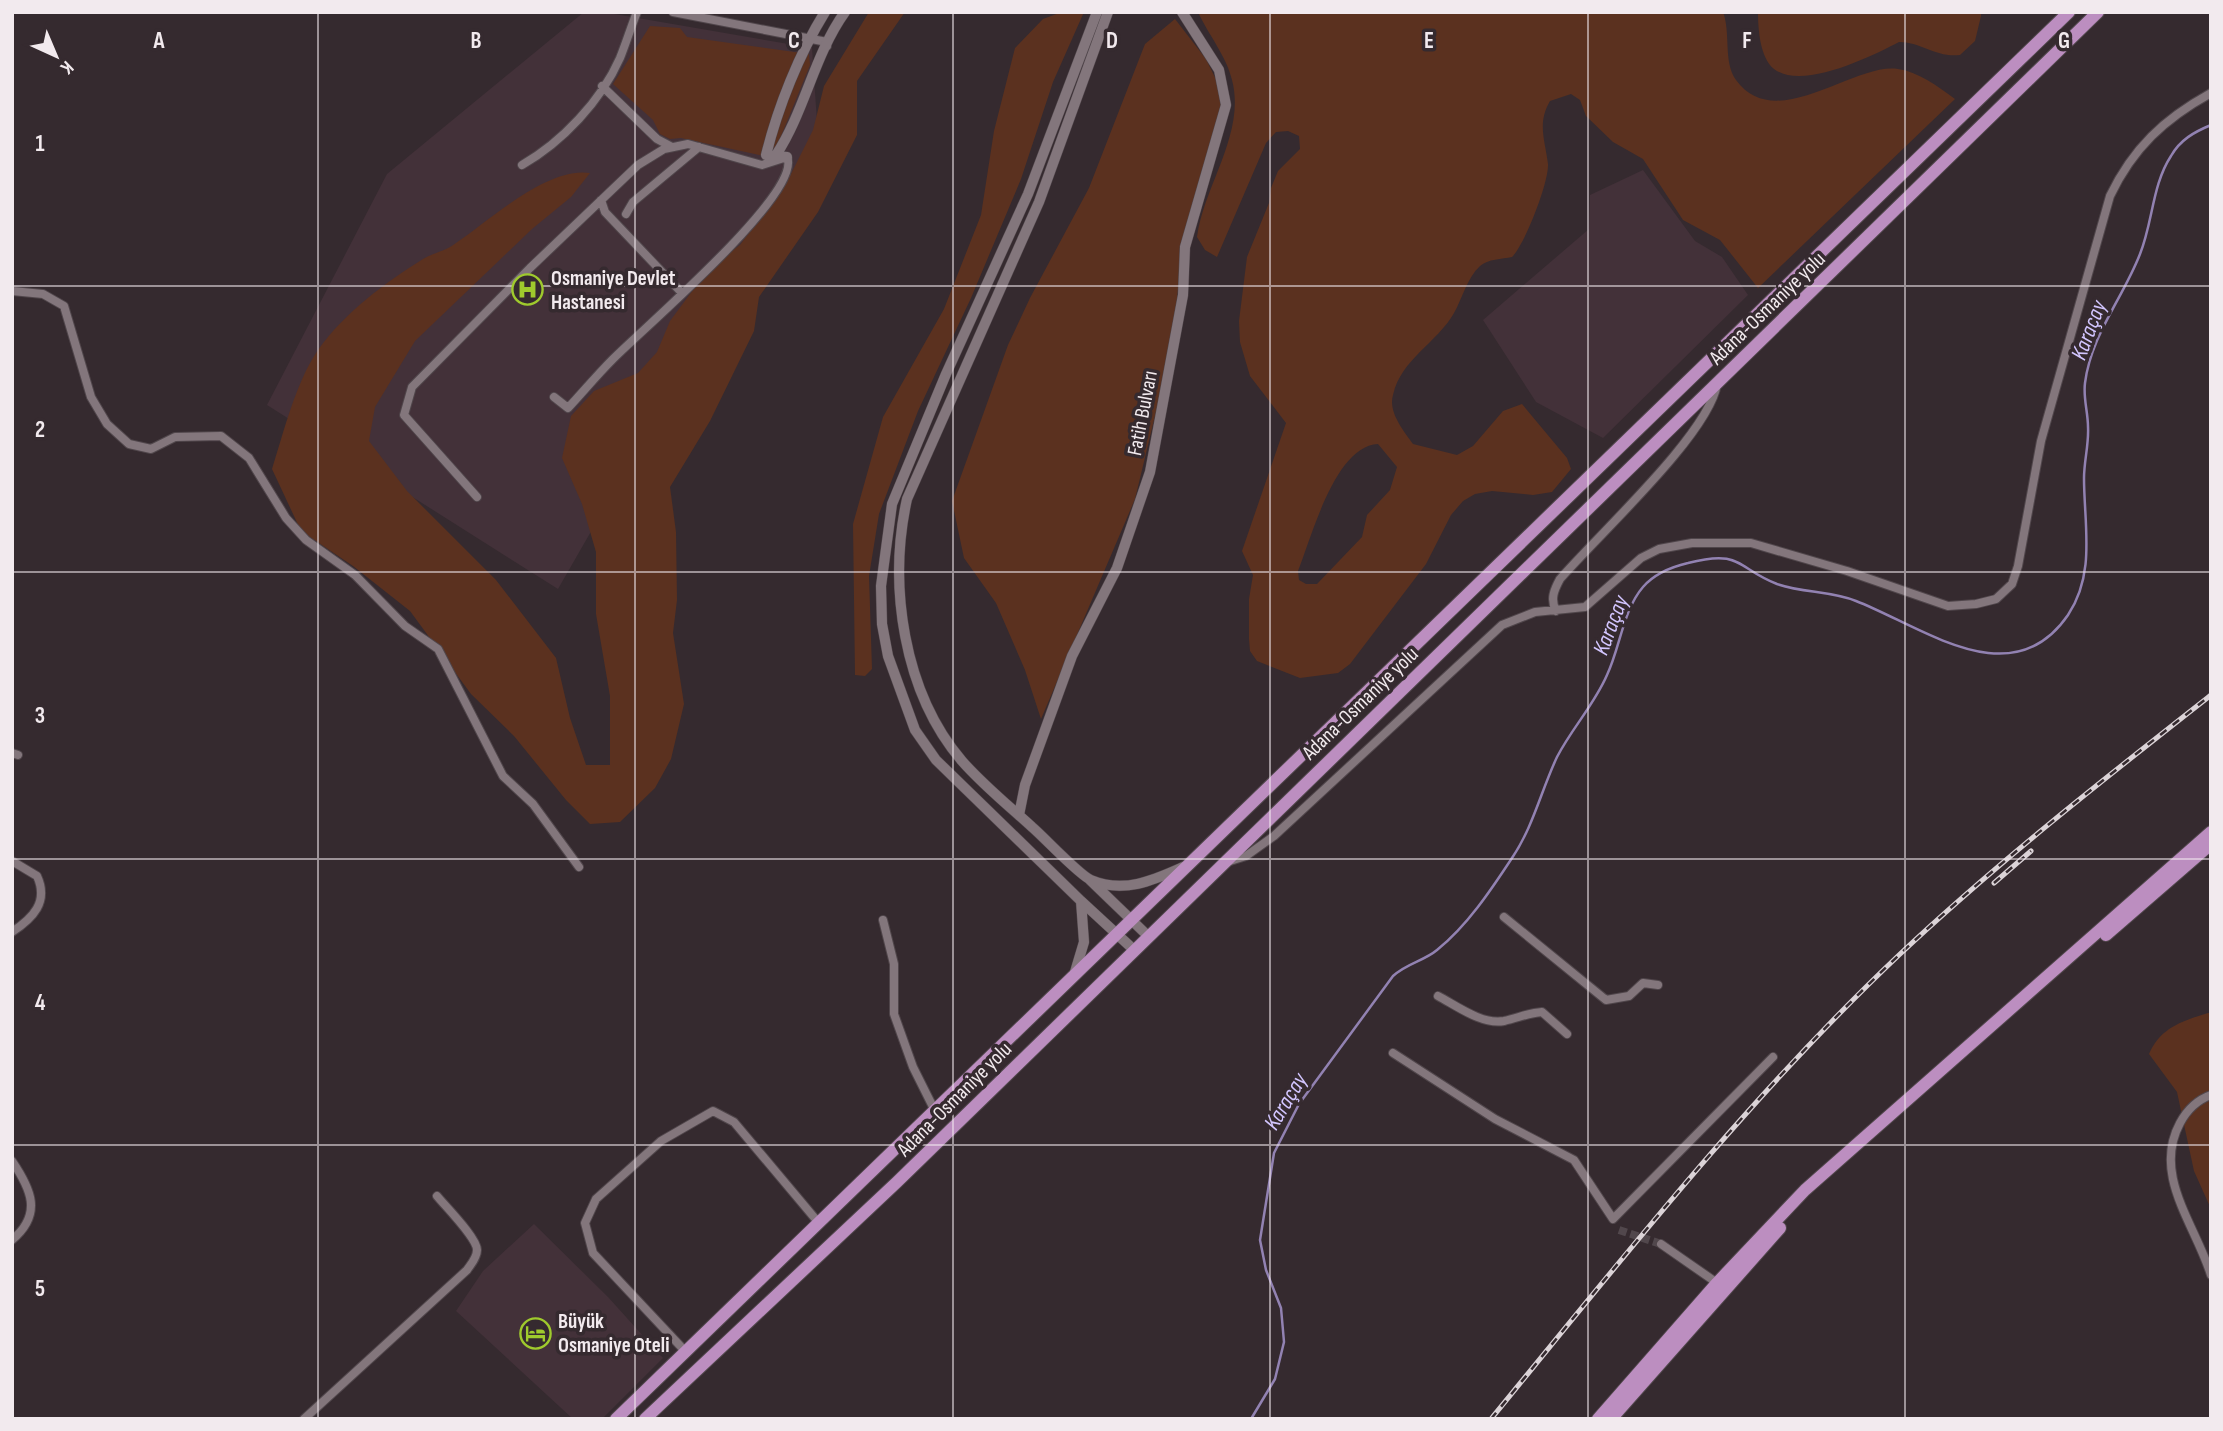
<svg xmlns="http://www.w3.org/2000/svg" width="2223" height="1431" font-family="'Sofia Sans Condensed',sans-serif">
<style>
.built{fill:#433139}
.green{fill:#5b311f;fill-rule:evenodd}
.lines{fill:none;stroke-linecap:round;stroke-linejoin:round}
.stream{stroke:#9282b2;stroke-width:2.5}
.minor-tunnel{stroke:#51474c;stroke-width:8;stroke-dasharray:8 4;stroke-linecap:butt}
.minor-casing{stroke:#50464b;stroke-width:10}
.tertiary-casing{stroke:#50464b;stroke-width:11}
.trunk-casing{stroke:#50464b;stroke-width:14}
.minor{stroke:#83767c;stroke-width:8}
.tertiary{stroke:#83767c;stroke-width:10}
.trunk{stroke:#bc8ec0;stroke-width:12}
.rail-casing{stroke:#dbd3d7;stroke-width:5}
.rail{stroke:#352a2f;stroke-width:2.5;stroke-dasharray:8;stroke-linecap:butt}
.grid{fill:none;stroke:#f2eaee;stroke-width:2;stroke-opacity:0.55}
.labels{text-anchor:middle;stroke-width:7;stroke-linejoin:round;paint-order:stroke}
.poi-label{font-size:21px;font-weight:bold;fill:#f2eaee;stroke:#352a2f;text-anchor:start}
.street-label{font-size:21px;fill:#f2eaee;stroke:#352a2f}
.water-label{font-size:23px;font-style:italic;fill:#d2c5fe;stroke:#352a2f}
.grid-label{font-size:23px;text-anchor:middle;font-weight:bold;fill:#f2eaee;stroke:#352a2f;stroke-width:7;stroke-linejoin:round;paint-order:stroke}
</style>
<rect width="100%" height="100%" fill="#352a2f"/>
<path class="built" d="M584,12H603L812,48L818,136L558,589L267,405L387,174Z
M1643,170L1695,241L1722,257L1748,295L1603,438L1536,402L1483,320L1589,229L1590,195Z
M534,1224L608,1297L663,1358L602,1419H573L456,1311L483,1271Z"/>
<path class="green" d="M869,12H905L857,81V135L818,212L759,297L754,331L710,421L670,487L676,532L677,600L673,633L684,704L671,759L655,788L620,822L590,824L566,800L514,736L471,694L410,611L353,566L301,531L272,469C284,431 296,382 318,350C344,313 386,282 423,259C433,253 446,251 456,243C490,220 548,166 590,173L571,197L532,229L415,341L375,407L369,441L407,491L496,580L556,658L570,718L586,765H610V696L596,614V552L582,504L562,458L571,416L594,391L638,373L657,352L670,321L710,267L740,245L790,176L813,130L824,86Z
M1062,12H1084L1053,82L1021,179L971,298L918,411L879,514L869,576L872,669L865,676L855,675L853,524L883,417L944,309L981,215L994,131L1015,48L1043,19Z
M1198,12H1723C1731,33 1723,62 1736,80C1776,135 1854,62 1898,69C1919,72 1937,86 1955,99L1758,288L1720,240L1683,220L1643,159L1613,142L1586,116L1580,100L1571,94L1550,101C1537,123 1545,140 1548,164C1549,182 1525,244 1512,257C1502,259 1488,259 1480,266C1467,278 1463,297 1454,313C1437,343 1401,359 1393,395C1388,412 1403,430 1413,444L1457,455L1473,446L1503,411L1522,404L1567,458L1571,469L1552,492L1533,495L1492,491L1475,494L1463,501L1451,515L1426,564L1350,664L1338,673L1300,678L1257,661L1250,651L1249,639V599L1253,575L1242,551L1286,423L1250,376L1240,342L1239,321L1247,257L1269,203L1271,188L1278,171L1300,149L1299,136L1288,131L1276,132L1266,143L1217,257L1205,250L1197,237C1204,185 1246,133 1232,80C1227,57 1208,34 1198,12ZM1378,444L1397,467L1390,490L1367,515L1362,537L1317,584H1306L1299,580L1298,571C1312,536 1335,446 1378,444Z
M1758,12H1981V16L1975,41L1960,55C1937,58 1921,42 1899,42C1872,56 1802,91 1774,69C1760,58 1758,29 1758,12Z
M1175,19L1206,59L1223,94L1206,178L1183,244L1172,345L1135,499L1041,719L1025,670L996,603L964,558L952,501L1008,345L1030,298L1089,188L1145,44Z
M650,26L680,28L687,37L809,54L810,65L777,146L769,157L681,138L670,139L660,134L653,120L613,84Z
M2208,1013H2211V1209L2194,1171L2177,1092L2149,1054C2160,1028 2182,1021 2208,1013Z"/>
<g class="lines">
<path class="stream" d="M1251,1419L1275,1379L1284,1342L1281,1308L1266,1270L1260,1240L1274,1153L1299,1104L1393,976C1407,963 1424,961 1437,950C1467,926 1491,890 1512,858C1533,827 1541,791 1557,757C1572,728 1594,705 1607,675C1620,648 1623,610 1643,587C1655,573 1671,567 1688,563C1742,549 1736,568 1777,584C1803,593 1831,591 1856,601C1923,627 2012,697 2068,615C2096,573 2084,525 2084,478C2084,461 2089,444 2088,427C2088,412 2083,398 2085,383C2091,335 2123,298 2140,254C2153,222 2152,185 2171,156C2180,140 2194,132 2211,125"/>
<path class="minor-tunnel" d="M1619,1230L1661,1244"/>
<defs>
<path id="minor" d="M673,12L827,42V46
M602,86L657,139L672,147
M522,165C562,142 601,101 620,58C626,43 631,27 637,12
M601,200L605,212L682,293
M626,214L633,202L699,147
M12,291L43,294L64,306L91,397L107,424L129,444L151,449L175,437L221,436L249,458L286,518L306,540L355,575L405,626L438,649L503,776L533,804L579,867
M477,497L404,415L412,387L530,268L638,165L664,149L688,144L762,165L787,157C804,192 640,331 612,360C597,375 583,392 568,408L554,397
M1556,611C1550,599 1554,590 1560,579C1598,535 1709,434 1717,384
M12,753L18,755
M12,861L37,876C49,902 33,918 12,932
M1227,862L1246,856L1274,836L1502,625L1535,612L1585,607L1641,558L1659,549L1692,543H1751L1847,571L1948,606L1976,604L1996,599L2012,584L2018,566L2041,441L2110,196C2133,148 2164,119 2211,93
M1504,917L1606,1000L1629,996L1643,983L1658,985
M883,920L894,964V1014L913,1067L934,1109
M1438,996C1457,1006 1482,1025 1504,1021C1518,1018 1528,1013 1542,1012L1567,1034
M1393,1053L1495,1119L1574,1160L1613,1219L1773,1057
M2211,1095C2197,1100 2187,1110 2180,1123C2152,1175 2195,1224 2211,1275
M12,1161C31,1189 43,1214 12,1240
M1661,1244L1720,1285
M685,1351L593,1253L585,1223L596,1199L661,1141L713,1111L734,1122L818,1222
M304,1419L467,1270C471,1264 477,1258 477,1250C477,1238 446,1207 437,1196"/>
<path id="tertiary" d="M1108,12L1039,202L907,499C888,585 903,692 962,761C983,785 1009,806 1032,827C1045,838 1079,875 1091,880C1124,894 1154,880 1183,867
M779,156L776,155C805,111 814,55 845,12
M787,157L766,155C778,107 799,54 825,12
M1019,815L1025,785L1072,656L1117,568L1150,472L1183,295L1185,247L1226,105L1219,70L1182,12
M1090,880L1147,935
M1081,901L1133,949
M1075,972L1084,942L1081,901L936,760L915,730L888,656L882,624L881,586L892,504L946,374L1028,194L1097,12"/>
<path id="trunk" d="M2106,935L2211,844
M616,1419L2069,12
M645,1419L897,1182L2098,12
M1598,1419L1717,1283L1805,1190L2211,832
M1611,1419L1780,1228"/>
</defs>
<use href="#minor" class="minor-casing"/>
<use href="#tertiary" class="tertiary-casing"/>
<use href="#trunk" class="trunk-casing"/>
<use href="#minor" class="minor"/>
<use href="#tertiary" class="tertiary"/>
<use href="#trunk" class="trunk"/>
<defs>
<path id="rail" d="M1994,883L2031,851
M1491,1419C1621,1260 1750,1096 1899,955C1998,862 2104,779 2211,695"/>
</defs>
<use href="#rail" class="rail-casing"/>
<use href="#rail" class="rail"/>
</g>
<path class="grid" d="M318,12V1419M635,12V1419M953,12V1419M1270,12V1419M1588,12V1419M1905,12V1419M12,286H2211M12,572H2211M12,859H2211M12,1145H2211"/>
<defs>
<symbol id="hospital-ring" viewBox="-11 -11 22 22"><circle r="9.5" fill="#352a2f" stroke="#9fca2d" stroke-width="1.5"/><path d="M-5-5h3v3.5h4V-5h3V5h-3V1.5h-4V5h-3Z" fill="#9fca2d"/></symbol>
<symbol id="hotel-ring" viewBox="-11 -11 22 22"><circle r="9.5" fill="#352a2f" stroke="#9fca2d" stroke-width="1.5"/><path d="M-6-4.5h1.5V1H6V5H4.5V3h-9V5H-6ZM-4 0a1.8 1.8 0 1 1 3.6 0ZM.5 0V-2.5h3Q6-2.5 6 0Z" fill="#9fca2d"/></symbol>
</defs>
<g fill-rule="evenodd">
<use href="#hospital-ring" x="510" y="272" width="35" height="35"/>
<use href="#hotel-ring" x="518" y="1316" width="35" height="35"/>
</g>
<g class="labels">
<g class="poi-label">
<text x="551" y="285">Osmaniye Devlet<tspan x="551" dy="24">Hastanesi</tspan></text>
<text x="558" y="1328">Büyük<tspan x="558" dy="24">Osmaniye Oteli</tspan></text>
</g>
<g class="street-label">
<text transform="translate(1767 308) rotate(-44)" y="7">Adana-Osmaniye yolu</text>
<text transform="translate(1142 413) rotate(-79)" y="7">Fatih Bulvarı</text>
<text transform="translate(1360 703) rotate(-44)" y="7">Adana-Osmaniye yolu</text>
<text transform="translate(954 1099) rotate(-45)" y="7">Adana-Osmaniye yolu</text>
</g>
<g class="water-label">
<text transform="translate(2088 330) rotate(-69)" y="8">Karaçay</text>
<text transform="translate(1610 625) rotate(-69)" y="8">Karaçay</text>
<text transform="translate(1285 1101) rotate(-59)" y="8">Karaçay</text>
</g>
</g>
<g class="grid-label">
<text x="159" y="48">A</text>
<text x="476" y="48">B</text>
<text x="794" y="48">C</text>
<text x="1112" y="48">D</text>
<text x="1429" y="48">E</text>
<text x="1747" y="48">F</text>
<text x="2064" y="48">G</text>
<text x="40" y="151">1</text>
<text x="40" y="437">2</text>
<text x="40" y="723">3</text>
<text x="40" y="1010">4</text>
<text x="40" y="1296">5</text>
</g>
<rect width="2223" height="1431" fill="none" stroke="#f2eaee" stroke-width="28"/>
<g transform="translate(56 56) rotate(136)" stroke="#352a2f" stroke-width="5" paint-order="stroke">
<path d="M0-5L12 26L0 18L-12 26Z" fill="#f2eaee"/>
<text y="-10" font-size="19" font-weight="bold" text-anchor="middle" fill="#f2eaee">K</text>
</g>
</svg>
